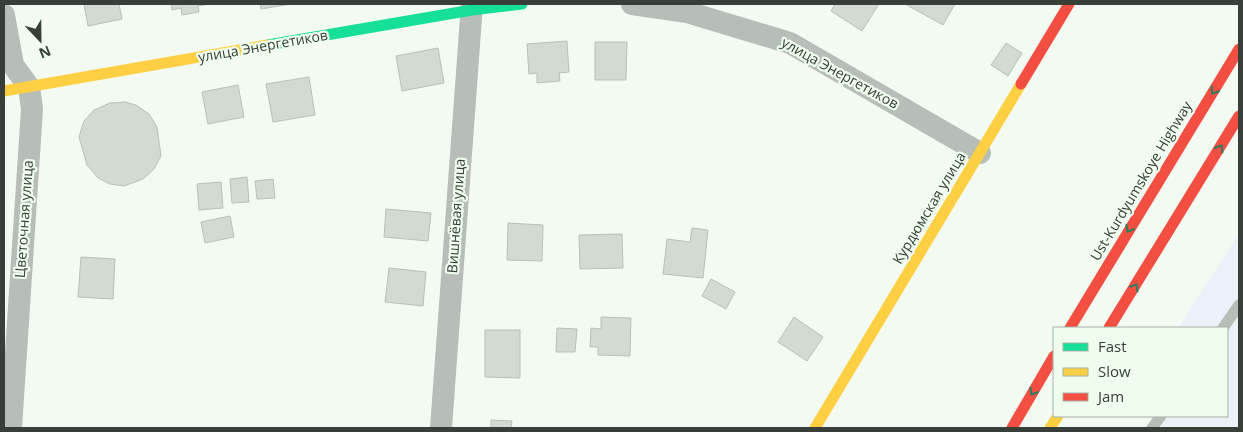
<svg xmlns="http://www.w3.org/2000/svg" width="1243" height="432" font-family="'Open Sans',sans-serif">
<style>
.green{fill:#ecf0f9}
.building{fill:#d2dbd2;stroke:#b9bfb9}
.lines{fill:none;stroke-linecap:round;stroke-linejoin:round}
.lane{stroke:#b7beb7;stroke-width:11}
.street{stroke:#b7beb7;stroke-width:22}
.fast{stroke:#16e098;stroke-width:11}
.slow{stroke:#ffcf43;stroke-width:11}
.jam{stroke:#f24e42;stroke-width:11}
.oneway{stroke:#2a7f5e}
.labels{text-anchor:middle;stroke-width:4.5;stroke-linejoin:round;paint-order:stroke}
.street-label{font-size:14px;fill:#383e38;stroke:#eefdee}
</style>
<rect width="100%" height="100%" fill="#f2faf2"/>
<path class="green" d="M1239,234V428H1164L1149,416H1227V328H1178Z"/>
<path class="building" d="M84,4H119L122,19L88,26Z
M171,4H209L198,6L199,12L182,15L181,8L172,10Z
M260,4H291L261,9Z
M835,4H879L862,31L831,11Z
M905,4H955L943,25Z
M567,41L569,72L559,73L560,81L537,83V73L529,74L527,44Z
M595,42H627L626,80H595Z
M1006,43L1022,53L1008,76L991,65Z
M438,48L444,83L402,91L396,56Z
M309,77L315,115L273,122L266,84Z
M238,85L244,117L208,124L202,92Z
M125,102L136,105L149,114L157,127L161,156L154,169L143,179L124,186L110,184L98,178L87,165L79,137L84,121L94,110L110,103Z
M247,177L249,202L232,203L230,179Z
M273,179L275,198L257,199L255,181Z
M221,182L223,208L199,210L197,184Z
M386,209L431,213L428,241L384,237Z
M230,216L234,237L205,243L201,222Z
M508,223L543,225L542,261L507,260Z
M692,228L708,230L703,278L663,274L667,239L690,242Z
M622,234L623,268L580,269L579,235Z
M81,257L115,259L113,299L78,297Z
M389,268L426,272L423,306L385,302Z
M711,279L735,292L726,309L702,296Z
M601,317L631,318L630,356L598,355V347H590L591,328L601,329Z
M794,317L823,337L807,361L778,342Z
M557,328L577,329L575,352H556Z
M485,330H520V378L485,377Z
M491,420L512,421L511,428H491Z"/>
<g class="lines">
<path class="lane" d="M1223,328L1239,305
M1152,428L1161,416"/>
<path class="street" d="M632,4L687,12L790,43L980,153
M4,15L13,65L29,87L32,109L11,428
M441,428L472,4"/>
<path class="fast" d="M268,45L472,10L522,4"/>
<path class="slow" d="M4,91L268,45
M815,428L1021,84
M1050,428L1058,416"/>
<path class="jam" d="M1021,84L1069,4
M1070,328L1239,49
M1109,328L1239,116
M1012,428L1054,356"/>
</g>
<defs><path id="oneway-chevron" d="M-2-3.5L2.5 0L-2 3.5" fill="none" stroke-width="1.6" stroke-linecap="round" stroke-linejoin="round" transform="scale(1.25)"/></defs>
<g class="oneway">
<use href="#oneway-chevron" transform="translate(1214 91) rotate(122)"/>
<use href="#oneway-chevron" transform="translate(1220 148) rotate(-58)"/>
<use href="#oneway-chevron" transform="translate(1129 229) rotate(120)"/>
<use href="#oneway-chevron" transform="translate(1135 287) rotate(-59)"/>
<use href="#oneway-chevron" transform="translate(1033 392) rotate(120)"/>
</g>
<g class="labels">
<g class="street-label">
<text transform="translate(263 46) rotate(-10)" y="5">улица Энергетиков</text>
<text transform="translate(840 73) rotate(29)" y="5">улица Энергетиков</text>
<text transform="translate(1141 181) rotate(-59)" y="5">Ust-Kurdyumskoye Highway</text>
<text transform="translate(929 208) rotate(-59)" y="5">Курдюмская улица</text>
<text transform="translate(456 216) rotate(-86)" y="5">Вишнёвая улица</text>
<text transform="translate(24 219) rotate(-86)" y="5">Цветочная улица</text>
</g>
</g>
<rect width="1243" height="432" fill="none" stroke="#383e38" stroke-width="10"/>
<rect x="1053" y="327" width="175" height="90" fill="#eefdee" stroke="#a5b1a5"/>
<rect x="1063" y="343" width="25" height="8" fill="#16e098" stroke="#a5b1a5"/>
<text x="1098" y="352" font-size="15" fill="#383e38">Fast</text>
<rect x="1063" y="368" width="25" height="8" fill="#ffcf43" stroke="#a5b1a5"/>
<text x="1098" y="377" font-size="15" fill="#383e38">Slow</text>
<rect x="1063" y="393" width="25" height="8" fill="#f24e42" stroke="#a5b1a5"/>
<text x="1098" y="402" font-size="15" fill="#383e38">Jam</text>
<g transform="translate(40 40) rotate(158)" stroke="#eefdee" stroke-width="4" paint-order="stroke">
<path d="M0-4L9 19L0 12L-9 19Z" fill="#383e38"/>
<text y="-8" font-size="14" font-weight="bold" text-anchor="middle" fill="#383e38">N</text>
</g>
</svg>
